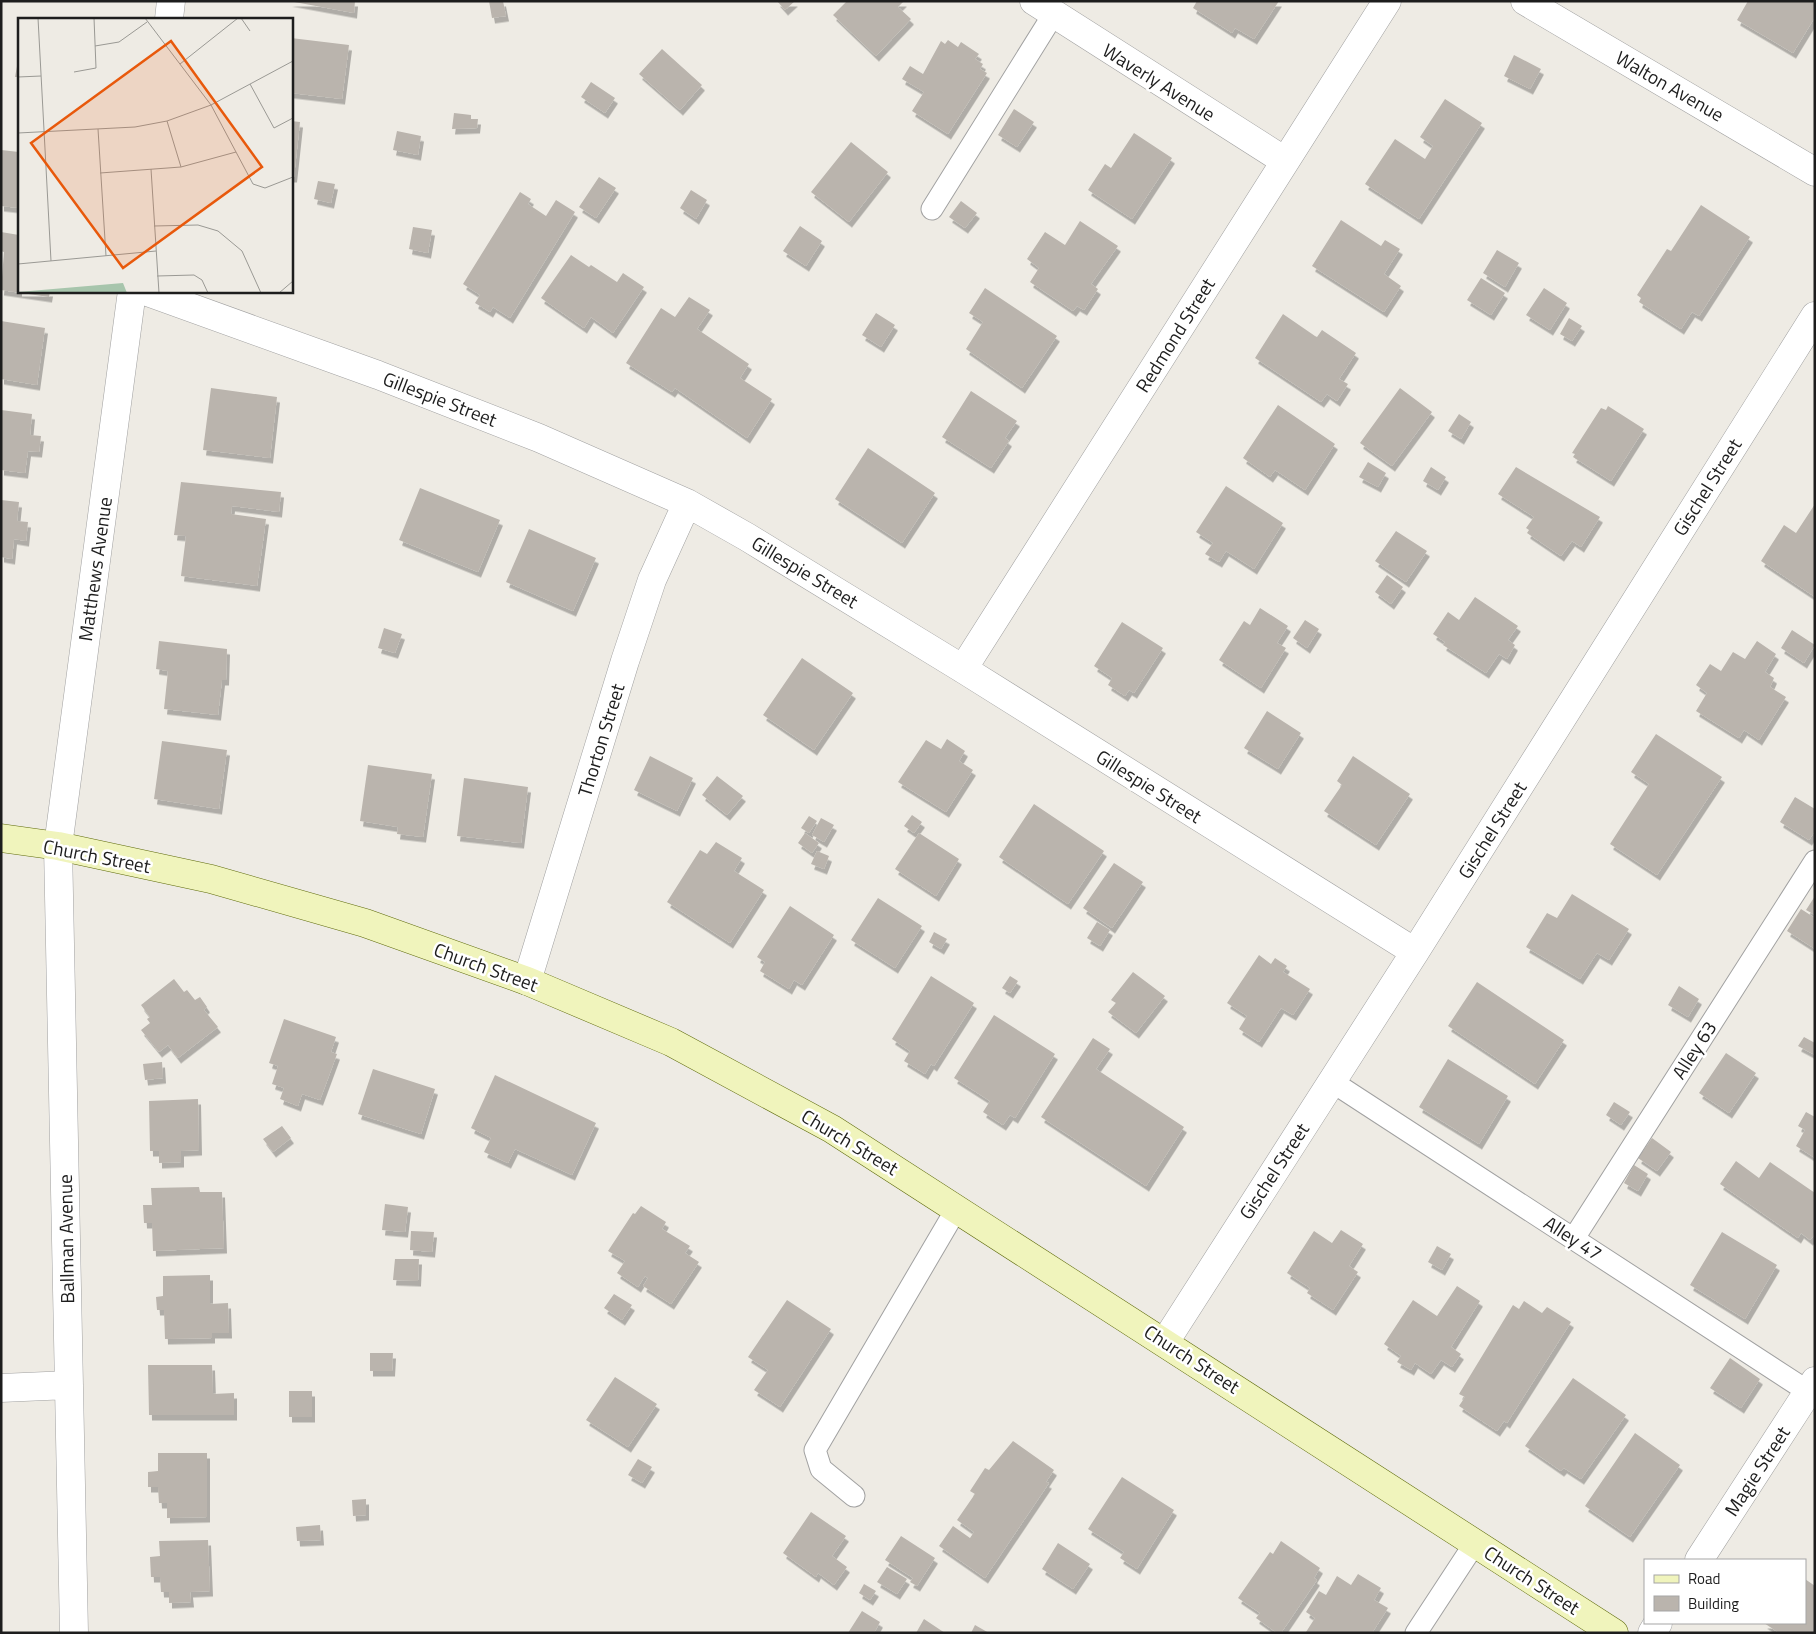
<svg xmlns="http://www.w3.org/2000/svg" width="1816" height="1634" font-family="'Titillium Web',sans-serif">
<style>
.building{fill:#bab4ad;filter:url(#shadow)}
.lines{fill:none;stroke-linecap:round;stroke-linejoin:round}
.service-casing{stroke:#a1a1a1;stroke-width:23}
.minor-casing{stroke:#a1a1a1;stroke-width:29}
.secondary-casing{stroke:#5f6b0d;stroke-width:29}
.service{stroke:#fff;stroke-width:21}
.minor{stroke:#fff;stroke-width:28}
.secondary{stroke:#f0f4bc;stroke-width:28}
.labels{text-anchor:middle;stroke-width:5;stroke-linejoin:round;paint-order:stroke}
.street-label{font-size:19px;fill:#1d1d1d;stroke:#fff}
.inset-road{fill:none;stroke:#9a9994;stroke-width:1}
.view{fill:#e8590c;fill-opacity:0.15;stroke:#e8590c;stroke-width:2.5}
.inset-edge{fill:none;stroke:#1d1d1d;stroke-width:2.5}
</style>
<defs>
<filter id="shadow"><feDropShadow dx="3" dy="5.5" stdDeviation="0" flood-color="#0004"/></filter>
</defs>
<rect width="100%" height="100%" fill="#eeebe4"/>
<path class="building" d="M289,1H355L354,13Z
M489,1H503L506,16L492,18Z
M777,1H795L785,10Z
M847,1H904L898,7L911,19L876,56L833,15Z
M1197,1H1279L1254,39L1235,28L1232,33L1193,8Z
M1748,1H1815V17L1793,53L1737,20Z
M291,38L349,45L342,99L291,93Z
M948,40L958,47L961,42L979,54L975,59L983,64L980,69L987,73L948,134L912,111L924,92L902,79L910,66L923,74L941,41L945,44Z
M662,49L702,85L680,110L639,74Z
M1514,55L1541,69L1530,89L1504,76Z
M18,61H19V77H15Z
M591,82L615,98L605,113L581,97Z
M1445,99L1482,123L1419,219L1365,184L1395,139L1425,159L1433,146L1420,137Z
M1014,109L1034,122L1017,147L998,135Z
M454,113L471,115V119H478L477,128L452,129Z
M291,121L300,122L294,177H291Z
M397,131L421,136L418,155L393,150Z
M1134,133L1172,158L1132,219L1088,190L1105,164L1111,168Z
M851,142L888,172L849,222L811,192Z
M1,150L19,152V208L1,206Z
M599,177L616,188L596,218L579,207Z
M318,181L335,184L331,203L314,199Z
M691,190L707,200L696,219L680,208Z
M520,192L531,199L528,204L546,216L556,200L575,212L510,318L493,307L490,312L475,303L480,295L463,284Z
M961,201L977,213L965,228L949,217Z
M1701,205L1750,237L1699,316L1692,312L1681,329L1639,302L1641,298L1637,295L1667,249L1671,251Z
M1341,220L1381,246L1385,240L1400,249L1384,274L1401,286L1384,312L1312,266Z
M1080,221L1118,246L1091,284L1098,289L1084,310L1077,306L1073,311L1030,282L1039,268L1027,259L1045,232L1065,245Z
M800,226L822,241L806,266L783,251Z
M413,227L432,230L428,253L409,249Z
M1,232L19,235V291H50L49,297L1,290L4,252L1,251Z
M1497,250L1519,263L1505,287L1483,273Z
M571,255L589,267L591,265L617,282L623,273L644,287L613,333L591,317L584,328L541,298Z
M1481,278L1505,293L1491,315L1467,300Z
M985,288L1057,336L1022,388L966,349L983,322L969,313Z
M1544,288L1567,303L1550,330L1526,315Z
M689,297L710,310L697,329L749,364L740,378L772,399L747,438L675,388L672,392L626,363L661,308L675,317Z
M876,313L895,325L881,347L862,335Z
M1283,314L1315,336L1317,337L1322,330L1356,353L1339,379L1348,384L1337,401L1327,394L1321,402L1255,358Z
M1569,318L1582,326L1572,341L1560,334Z
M1,321L45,328L37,385L1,379Z
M211,388L277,397L270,458L203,450Z
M1400,388L1432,412L1392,466L1360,443Z
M971,391L1017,421L1005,438L1009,441L991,468L942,437Z
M1278,405L1335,444L1305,490L1275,470L1270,477L1243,458Z
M1608,406L1644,429L1611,481L1573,457L1575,454L1572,453L1601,408L1606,410Z
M1,410L32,414L30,435L41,436L39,452L28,451L25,473L1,470Z
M1459,414L1471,422L1461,439L1448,431Z
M868,448L935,493L902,543L835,499Z
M1368,462L1386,473L1378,487L1359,477Z
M1431,467L1446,477L1438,490L1423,481Z
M1516,467L1600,517L1581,547L1572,541L1561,556L1527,533L1529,530L1526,528L1534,517L1498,494Z
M181,482L281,492L279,512L232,506L231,514L266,519L257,586L181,576L186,536L174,535Z
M1226,486L1283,523L1254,569L1226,551L1219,562L1205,554L1213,543L1196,532Z
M420,488L500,520L478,572L399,540Z
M1,500L19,502L17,521L28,522L26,541L14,539L12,559L1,557Z
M1815,504V597L1761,561L1784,525L1796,533Z
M529,529L596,558L573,611L506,582Z
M1396,531L1427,551L1406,582L1375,561Z
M1387,575L1403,587L1391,604L1375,592Z
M1475,597L1518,626L1508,640L1515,645L1507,659L1499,654L1486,673L1443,645L1445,642L1433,634L1448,612L1459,620Z
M1260,608L1288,626L1277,643L1286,648L1261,688L1219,660L1244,621L1250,625Z
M1305,620L1319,629L1307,648L1293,638Z
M1122,622L1163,648L1134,693L1129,690L1125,696L1108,685L1112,678L1094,666Z
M384,628L402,634L395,653L378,648Z
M1792,630L1815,645L1804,663L1781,648Z
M159,641L227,649L226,680H222L218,715L164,709L168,671L156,669Z
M1757,641L1776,654L1765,672L1774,678L1770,687L1786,697L1759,740L1744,730L1739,738L1696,711L1707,693L1696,685L1710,664L1721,671L1733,652L1745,659Z
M802,658L853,693L814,750L763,715Z
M1267,711L1301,733L1278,769L1244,748Z
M1656,734L1722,777L1657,875L1610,844L1649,784L1631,772Z
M947,739L965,751L959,761L973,770L946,812L898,782L926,740L941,749Z
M162,741L227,750L219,809L154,799Z
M650,756L693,778L677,811L634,790Z
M1353,756L1410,794L1376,845L1324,811L1342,785L1337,781Z
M368,765L432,774L423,837L397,834L398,827L360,821Z
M717,776L743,796L727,815L702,795Z
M464,778L528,787L521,843L457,836Z
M1795,797L1815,809V831L1809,840L1780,822Z
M1034,804L1104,851L1068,904L999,857Z
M912,815L922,822L914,833L904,826Z
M809,816L817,821L809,833L801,828Z
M821,818L834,825L824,842L812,835Z
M805,833L819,843L812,853L798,843Z
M919,833L959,859L936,896L895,869Z
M716,842L742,858L734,871L764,890L730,943L667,902L700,850L707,854Z
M817,851L829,856L824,869L811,864Z
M1114,863L1143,882L1112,928L1083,908Z
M1572,894L1629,929L1609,960L1597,953L1580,979L1526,947L1547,913L1557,918Z
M1815,896V915L1806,910Z
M878,898L922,926L895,968L851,940Z
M790,906L834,935L802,985L794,980L789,989L760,971L765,962L757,957Z
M1801,909L1815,918V949L1787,931Z
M1097,922L1110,930L1100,946L1087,938Z
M934,932L947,939L941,949L929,942Z
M1259,955L1271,964L1275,958L1287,966L1283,972L1310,989L1293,1015L1281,1008L1259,1042L1239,1029L1247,1016L1227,1003Z
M1133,972L1165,996L1136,1033L1108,1012L1116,1003L1111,1000Z
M931,976L974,1003L934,1066L931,1064L925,1074L904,1061L910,1051L892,1039Z
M1010,976L1018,981L1010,993L1002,988Z
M174,979L184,992L187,990L195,1000L200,997L207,1007L204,1010L218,1027L178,1058L168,1045L159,1052L141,1030L150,1023L147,1019L150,1017L141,1005Z
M1477,982L1564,1040L1535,1084L1448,1026Z
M1679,986L1699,999L1688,1017L1668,1005Z
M994,1015L1055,1054L1015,1118L1010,1115L1003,1125L983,1112L990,1101L954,1078Z
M284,1019L336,1037L331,1052L337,1054L320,1100L302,1094L298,1106L280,1099L284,1088L272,1084L278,1066L269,1063Z
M1804,1037L1815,1043V1055L1798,1046Z
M1093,1038L1110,1049L1096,1069L1184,1127L1146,1186L1041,1117Z
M1726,1053L1756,1073L1729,1113L1699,1093Z
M1448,1059L1508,1096L1479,1144L1419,1107Z
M162,1062L163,1078L145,1080L143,1064Z
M373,1069L435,1089L421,1134L358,1114Z
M495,1075L596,1123L572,1175L515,1149L508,1163L484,1152L491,1138L471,1128Z
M198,1099L199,1150L181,1151V1162L159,1163V1151H150L149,1101Z
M1614,1102L1630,1112L1621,1125L1606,1115Z
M1806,1112L1815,1117V1158L1796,1146L1805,1130L1798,1126Z
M282,1126L291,1138L273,1152L263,1139Z
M1652,1138L1671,1152L1657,1171L1638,1158Z
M1736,1161L1759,1178L1770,1162L1815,1193V1234L1810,1240L1801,1233L1798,1238L1720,1184Z
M1634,1165L1648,1174L1638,1191L1624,1183Z
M199,1187L200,1192H222L224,1248L153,1251L152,1223H144L143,1205H152L151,1188Z
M385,1204L408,1207L405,1232L382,1230Z
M641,1206L666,1222L662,1229L690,1246L685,1253L699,1262L671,1304L643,1286L648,1278L645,1276L638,1287L617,1273L625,1261L608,1251L633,1213L635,1214Z
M1341,1230L1363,1244L1349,1266L1358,1272L1333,1310L1307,1293L1310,1288L1287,1273L1314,1231L1332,1243Z
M411,1231L434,1232L432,1252L410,1250Z
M1722,1232L1777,1265L1745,1319L1690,1285Z
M1437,1246L1451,1254L1442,1270L1428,1262Z
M395,1259H419L418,1281L393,1280Z
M210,1275V1304L228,1303L229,1333H212V1338L165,1339L164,1310H157L156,1297L163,1296V1276Z
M1457,1286L1480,1301L1451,1347L1461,1354L1452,1367L1441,1360L1431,1374L1415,1363L1411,1370L1397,1362L1401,1356L1384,1344L1413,1300L1437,1316Z
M614,1294L632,1305L622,1320L604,1308Z
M787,1300L831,1329L780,1407L754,1390L768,1370L748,1357Z
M1524,1301L1542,1313L1547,1307L1571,1322L1507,1423L1504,1421L1497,1431L1459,1406L1465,1397L1459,1394L1513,1305L1519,1309Z
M370,1353H393L392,1371H370Z
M1730,1358L1760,1379L1741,1408L1710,1388Z
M148,1365H212L213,1394L234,1393V1415H149Z
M615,1377L657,1404L628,1447L586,1420Z
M1573,1378L1626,1415L1581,1479L1564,1468L1561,1471L1525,1446Z
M289,1391H312V1417H289Z
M1635,1433L1680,1465L1630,1537L1585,1506Z
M1013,1441L1054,1470L1046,1482L1049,1483L985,1578L939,1546L953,1526L970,1538L974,1532L957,1520L975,1494L970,1491L985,1468L989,1470Z
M158,1453H207V1517L167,1518V1503H159L158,1487H148V1472L158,1471Z
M638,1459L652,1467L642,1483L628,1475Z
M1122,1477L1174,1510L1137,1569L1120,1558L1124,1552L1088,1529Z
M366,1499V1515L353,1516L352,1500Z
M811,1512L846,1536L832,1556L847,1567L834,1585L818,1573L816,1577L783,1553Z
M320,1525L321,1540L297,1541L296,1527Z
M901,1536L935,1558L917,1586L910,1582L913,1578L885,1560Z
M208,1540L210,1591L190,1592L191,1602L169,1603V1592H161L160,1577H151L150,1557L160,1556L159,1541Z
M1281,1541L1320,1568L1314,1578L1317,1580L1281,1633H1277L1256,1618L1260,1613L1238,1598L1270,1552L1273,1554Z
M1058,1543L1090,1564L1073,1589L1042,1569Z
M887,1567L907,1579L897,1594L877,1582Z
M1358,1574L1381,1588L1374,1600L1388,1608L1372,1633L1306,1632L1315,1618L1306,1612L1319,1591L1326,1595L1337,1576L1351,1585Z
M1805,1579L1815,1586V1633H1779L1764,1623H1805Z
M864,1584L876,1591L870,1600L859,1593Z
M862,1611L880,1622L874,1633H848Z
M924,1619L945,1633H916Z
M975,1625L989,1633H971Z"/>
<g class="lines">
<defs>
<path id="service" d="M932,209L1053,15
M1331,1081L1815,1396
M1574,1238L1815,861
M854,1496L821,1469L815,1450L957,1208
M1416,1633L1475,1543"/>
<path id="minor" d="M1034,1L1285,161
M1525,1L1815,172
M169,19L171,1
M145,291L378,375L539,438L687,503L747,537L963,669L1415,952
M963,669L1387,1
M527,981L625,661L652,580L687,503
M1165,1342L1415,952L1815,316
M1,1388L69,1385
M1699,1560L1815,1381
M74,1633L58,846L132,291
M1652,1633L1658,1623"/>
<path id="secondary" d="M1,838L58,846L211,879L365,923L527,981L671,1042L832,1129L1614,1633"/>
</defs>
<use href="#service" class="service-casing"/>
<use href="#minor" class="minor-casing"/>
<use href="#secondary" class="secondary-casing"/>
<use href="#service" class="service"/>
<use href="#minor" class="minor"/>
<use href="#secondary" class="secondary"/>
</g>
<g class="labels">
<g class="street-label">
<text transform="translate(1159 82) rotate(32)" y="7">Waverly Avenue</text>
<text transform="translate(1670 86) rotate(30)" y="7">Walton Avenue</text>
<text transform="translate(1175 335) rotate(-58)" y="7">Redmond Street</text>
<text transform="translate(440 399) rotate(21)" y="7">Gillespie Street</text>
<text transform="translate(1707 487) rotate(-58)" y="7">Gischel Street</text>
<text transform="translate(95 569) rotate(-82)" y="7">Matthews Avenue</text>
<text transform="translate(805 572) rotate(31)" y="7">Gillespie Street</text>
<text transform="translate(601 740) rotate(-73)" y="7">Thorton Street</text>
<text transform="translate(1149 786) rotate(32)" y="7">Gillespie Street</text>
<text transform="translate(1492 830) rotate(-58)" y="7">Gischel Street</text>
<text transform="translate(97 856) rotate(11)" y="7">Church Street</text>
<text transform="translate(486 967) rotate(20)" y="7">Church Street</text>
<text transform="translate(1694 1050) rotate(-57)" y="7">Alley 63</text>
<text transform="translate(850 1142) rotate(31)" y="7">Church Street</text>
<text transform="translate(1274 1171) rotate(-57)" y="7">Gischel Street</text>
<text transform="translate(1573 1238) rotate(33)" y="7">Alley 47</text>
<text transform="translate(66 1239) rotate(-91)" y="7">Ballman Avenue</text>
<text transform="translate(1192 1359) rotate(33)" y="7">Church Street</text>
<text transform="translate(1757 1471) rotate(-57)" y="7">Magie Street</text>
<text transform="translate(1532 1580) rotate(33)" y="7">Church Street</text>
</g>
</g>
<g transform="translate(18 18)">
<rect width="275" height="275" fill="#eeebe4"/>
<path d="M105,265L109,275H0V274Z" fill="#a7c5ac"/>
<path class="inset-road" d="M20,0L33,243M127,0L193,87L235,166L247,170L275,159M223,0L232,13M77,28L101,24L129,4M162,46L220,0M56,54L78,50L76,0M0,59L23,58M232,66L256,110L275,100M149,103L163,149M80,111L88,238M0,115L117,109L149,103L193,87L275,43M133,151L141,275M82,155L163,149L218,134M136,208L180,207L200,213L224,233L243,275M0,246L138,233M139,258L176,257L184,262L190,275M261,275L275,263"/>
<path class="view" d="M153,23L244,149L105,250L13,125Z"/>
<rect width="275" height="275" class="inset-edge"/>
</g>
<rect width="1816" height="1634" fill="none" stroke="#1d1d1d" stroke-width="5"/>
<rect x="1644" y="1559" width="162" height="65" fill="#ffffff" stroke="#a5a5a5"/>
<rect x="1654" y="1575" width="25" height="8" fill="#f0f4bc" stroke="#a5a5a5"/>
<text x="1688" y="1584" font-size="15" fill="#1d1d1d">Road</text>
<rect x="1654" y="1596" width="25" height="15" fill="#bab4ad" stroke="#a5a5a5"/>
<text x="1688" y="1609" font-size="15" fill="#1d1d1d">Building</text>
</svg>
